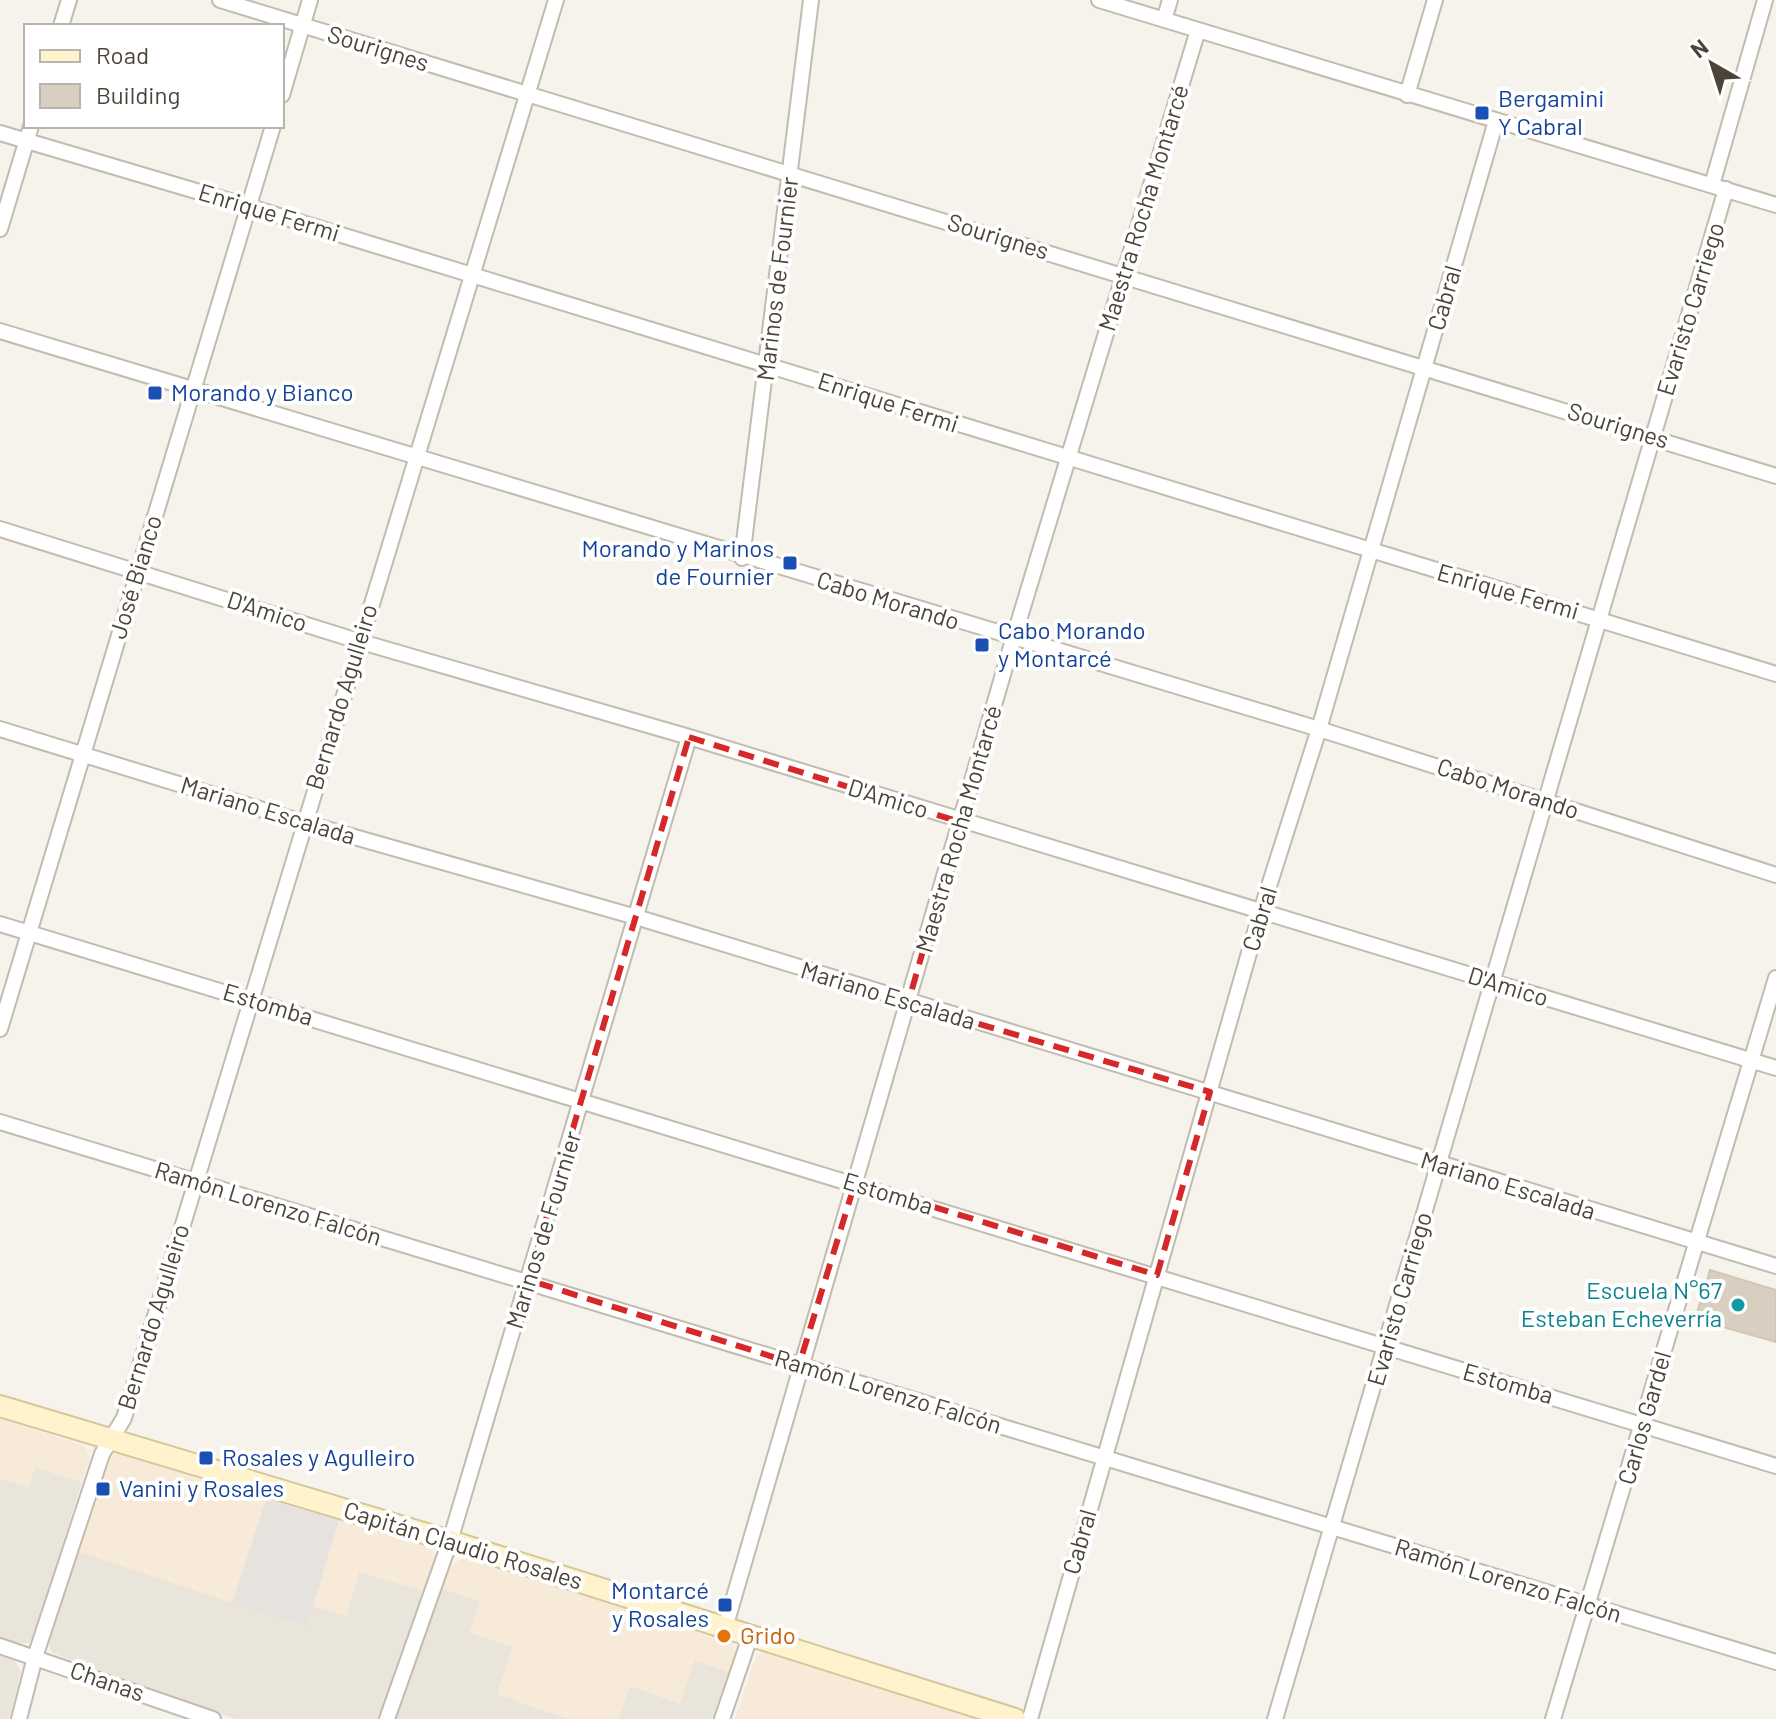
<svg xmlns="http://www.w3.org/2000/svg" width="1776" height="1719" font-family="Barlow,sans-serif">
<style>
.residential{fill:#eae5da}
.commercial{fill:#f7ead8}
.industrial{fill:#e6e2dd}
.building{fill:#d8cfc1;stroke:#d3c7b4;stroke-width:2}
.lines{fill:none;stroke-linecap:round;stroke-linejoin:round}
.street-casing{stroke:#c2bbae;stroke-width:18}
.secondary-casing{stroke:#d6c79b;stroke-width:24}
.street{stroke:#fff;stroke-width:14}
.secondary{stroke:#fff3cd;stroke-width:20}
.marked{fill:none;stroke:#d62828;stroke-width:6;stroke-dasharray:16 10;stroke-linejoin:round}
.transit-dot{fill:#1a4fb4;stroke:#fff;stroke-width:3}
.culture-dot{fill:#0f9aa8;stroke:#fff;stroke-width:3}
.food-dot{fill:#e8710a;stroke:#fff;stroke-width:3}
.labels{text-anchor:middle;stroke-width:8;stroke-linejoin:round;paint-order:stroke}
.street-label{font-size:24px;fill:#4b4439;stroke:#fff}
.transit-label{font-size:24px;fill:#164399;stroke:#fff;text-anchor:start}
.culture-label{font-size:24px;fill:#0d838f;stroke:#fff;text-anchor:end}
.food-label{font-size:24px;fill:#c56008;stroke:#fff;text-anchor:start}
</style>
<rect width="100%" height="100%" fill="#f6f3ec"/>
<path class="residential" d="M35,1467L82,1482L35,1632L29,1643H19L0,1637V1478L28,1487Z
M79,1551L306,1627L313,1606L346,1615L359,1571L426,1592L382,1719H235L52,1653L47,1639Z
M442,1588L480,1601L470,1632L514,1647L497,1694L569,1719H395Z
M0,1654L14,1660L21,1672L9,1719H0Z
M695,1660L729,1672L712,1719H618L630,1686Z"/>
<path class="commercial" d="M0,1418L85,1446L90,1458L82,1482L35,1467L29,1487L0,1478Z
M117,1453L266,1499L232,1603L79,1552L110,1456Z
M339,1520L431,1548L436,1561L426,1592L359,1572L346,1616L313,1606Z
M462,1558L730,1639L736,1652L729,1672L695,1660L680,1704L630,1686L618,1719H569L497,1694L513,1647L470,1632L480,1601L442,1588L448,1570Z
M764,1651H769L986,1719H735L756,1657Z"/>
<path class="industrial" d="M266,1499L339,1520L307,1627L232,1603Z"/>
<path class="building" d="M1710,1270L1776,1290V1342L1695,1319Z"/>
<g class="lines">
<defs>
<path id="street" d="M220,0L1776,476
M1099,0L1776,205
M1164,20L1170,0
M61,26L69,0
M282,95L310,0
M1407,95L1435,0
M0,133L250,207L1776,674
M1712,185L1765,0
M0,229L31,126
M0,331L1319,729L1776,875
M0,529L358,641L689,737L1776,1068
M742,558L811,0
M0,729L305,823L636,917L1776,1266
M0,924L1776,1466
M0,1029L273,126
M0,1122L1776,1662
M725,1628L1013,640L1198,30
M0,1646L213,1719
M19,1719L35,1657L102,1454L124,1418L556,0
M387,1719L450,1541L689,737
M722,1719L750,1637
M1030,1719L1261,911L1319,729L1496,121
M1275,1719L1726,189
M1553,1719L1776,978"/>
<path id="secondary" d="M0,1406L450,1541L1015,1719"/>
</defs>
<use href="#street" class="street-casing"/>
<use href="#secondary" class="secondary-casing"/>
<use href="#street" class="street"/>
<use href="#secondary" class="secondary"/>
</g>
<path class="marked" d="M689,737L960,822L908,1003L1210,1092L1157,1275L855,1183L799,1365L528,1280Z"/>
<g class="transit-dot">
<rect x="1474" y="105" width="16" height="16" rx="4"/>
<rect x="147" y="385" width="16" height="16" rx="4"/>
<rect x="782" y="555" width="16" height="16" rx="4"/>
<rect x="974" y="637" width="16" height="16" rx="4"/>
<rect x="198" y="1450" width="16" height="16" rx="4"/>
<rect x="95" y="1481" width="16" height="16" rx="4"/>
<rect x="717" y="1597" width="16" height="16" rx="4"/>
</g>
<circle class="culture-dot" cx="1738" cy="1305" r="8"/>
<circle class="food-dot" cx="724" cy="1636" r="8"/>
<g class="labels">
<g class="street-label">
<text transform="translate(378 49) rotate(17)" y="8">Sourignes</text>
<text transform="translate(1144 208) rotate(-73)" y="8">Maestra Rocha Montarcé</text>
<text transform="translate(269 213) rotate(17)" y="8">Enrique Fermi</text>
<text transform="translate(998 237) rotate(17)" y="8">Sourignes</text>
<text transform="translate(778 279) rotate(-83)" y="8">Marinos de Fournier</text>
<text transform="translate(1445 298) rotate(-74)" y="8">Cabral</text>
<text transform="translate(1691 309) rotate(-73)" y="8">Evaristo Carriego</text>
<text transform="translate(888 403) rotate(18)" y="8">Enrique Fermi</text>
<text transform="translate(1618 426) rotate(17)" y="8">Sourignes</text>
<text transform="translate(136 577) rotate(-73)" y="8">José Bianco</text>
<text transform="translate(1508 592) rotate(16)" y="8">Enrique Fermi</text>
<text transform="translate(888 601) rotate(17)" y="8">Cabo Morando</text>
<text transform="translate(267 612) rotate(18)" y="8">D'Amico</text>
<text transform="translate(342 697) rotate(-73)" y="8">Bernardo Agulleiro</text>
<text transform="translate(1508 789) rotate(18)" y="8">Cabo Morando</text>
<text transform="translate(888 799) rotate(17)" y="8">D'Amico</text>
<text transform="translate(268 811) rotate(17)" y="8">Mariano Escalada</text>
<text transform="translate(959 829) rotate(-74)" y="8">Maestra Rocha Montarcé</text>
<text transform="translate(1260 919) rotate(-73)" y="8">Cabral</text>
<text transform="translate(1508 987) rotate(17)" y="8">D'Amico</text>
<text transform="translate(888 996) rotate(17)" y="8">Mariano Escalada</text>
<text transform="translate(268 1005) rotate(17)" y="8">Estomba</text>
<text transform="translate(1508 1186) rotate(17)" y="8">Mariano Escalada</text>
<text transform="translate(888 1194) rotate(17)" y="8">Estomba</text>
<text transform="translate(268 1204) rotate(17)" y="8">Ramón Lorenzo Falcón</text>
<text transform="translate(544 1230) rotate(-73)" y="8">Marinos de Fournier</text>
<text transform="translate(1400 1299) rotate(-74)" y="8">Evaristo Carriego</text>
<text transform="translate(154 1317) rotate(-73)" y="8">Bernardo Agulleiro</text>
<text transform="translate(1508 1384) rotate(16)" y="8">Estomba</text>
<text transform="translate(888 1392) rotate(17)" y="8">Ramón Lorenzo Falcón</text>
<text transform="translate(1645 1418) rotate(-74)" y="8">Carlos Gardel</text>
<text transform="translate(1080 1542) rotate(-74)" y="8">Cabral</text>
<text transform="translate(463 1546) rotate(17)" y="8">Capitán Claudio Rosales</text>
<text transform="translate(1508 1581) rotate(17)" y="8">Ramón Lorenzo Falcón</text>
<text transform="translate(107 1682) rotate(19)" y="8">Chanas</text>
</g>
<g class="transit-label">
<text x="1498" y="107">Bergamini<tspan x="1498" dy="28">Y Cabral</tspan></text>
<text x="171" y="401">Morando y Bianco</text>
<text x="774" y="557" text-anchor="end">Morando y Marinos<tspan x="774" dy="28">de Fournier</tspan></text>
<text x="998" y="639">Cabo Morando<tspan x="998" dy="28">y Montarcé</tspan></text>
<text x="222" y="1466">Rosales y Agulleiro</text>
<text x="119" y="1497">Vanini y Rosales</text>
<text x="709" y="1599" text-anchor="end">Montarcé<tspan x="709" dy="28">y Rosales</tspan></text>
</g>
<g class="culture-label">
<text x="1722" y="1299">Escuela N°67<tspan x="1722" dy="28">Esteban Echeverría</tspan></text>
</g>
<g class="food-label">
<text x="740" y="1644">Grido</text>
</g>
</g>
<rect x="24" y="24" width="260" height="104" fill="#ffffff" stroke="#b7b4b0" stroke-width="2"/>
<rect x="40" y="50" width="40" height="12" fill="#fff3cd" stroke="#b7b4b0" stroke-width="2"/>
<text x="96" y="64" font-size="24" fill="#4b4439">Road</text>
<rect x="40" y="84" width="40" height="24" fill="#d8cfc1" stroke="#b7b4b0" stroke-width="2"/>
<text x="96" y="104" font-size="24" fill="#4b4439">Building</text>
<g transform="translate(1712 64) rotate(321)" stroke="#ffffff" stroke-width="6" paint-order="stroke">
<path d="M0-6L14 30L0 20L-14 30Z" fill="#4b4439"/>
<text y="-12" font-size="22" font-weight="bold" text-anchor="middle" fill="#4b4439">N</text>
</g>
</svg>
